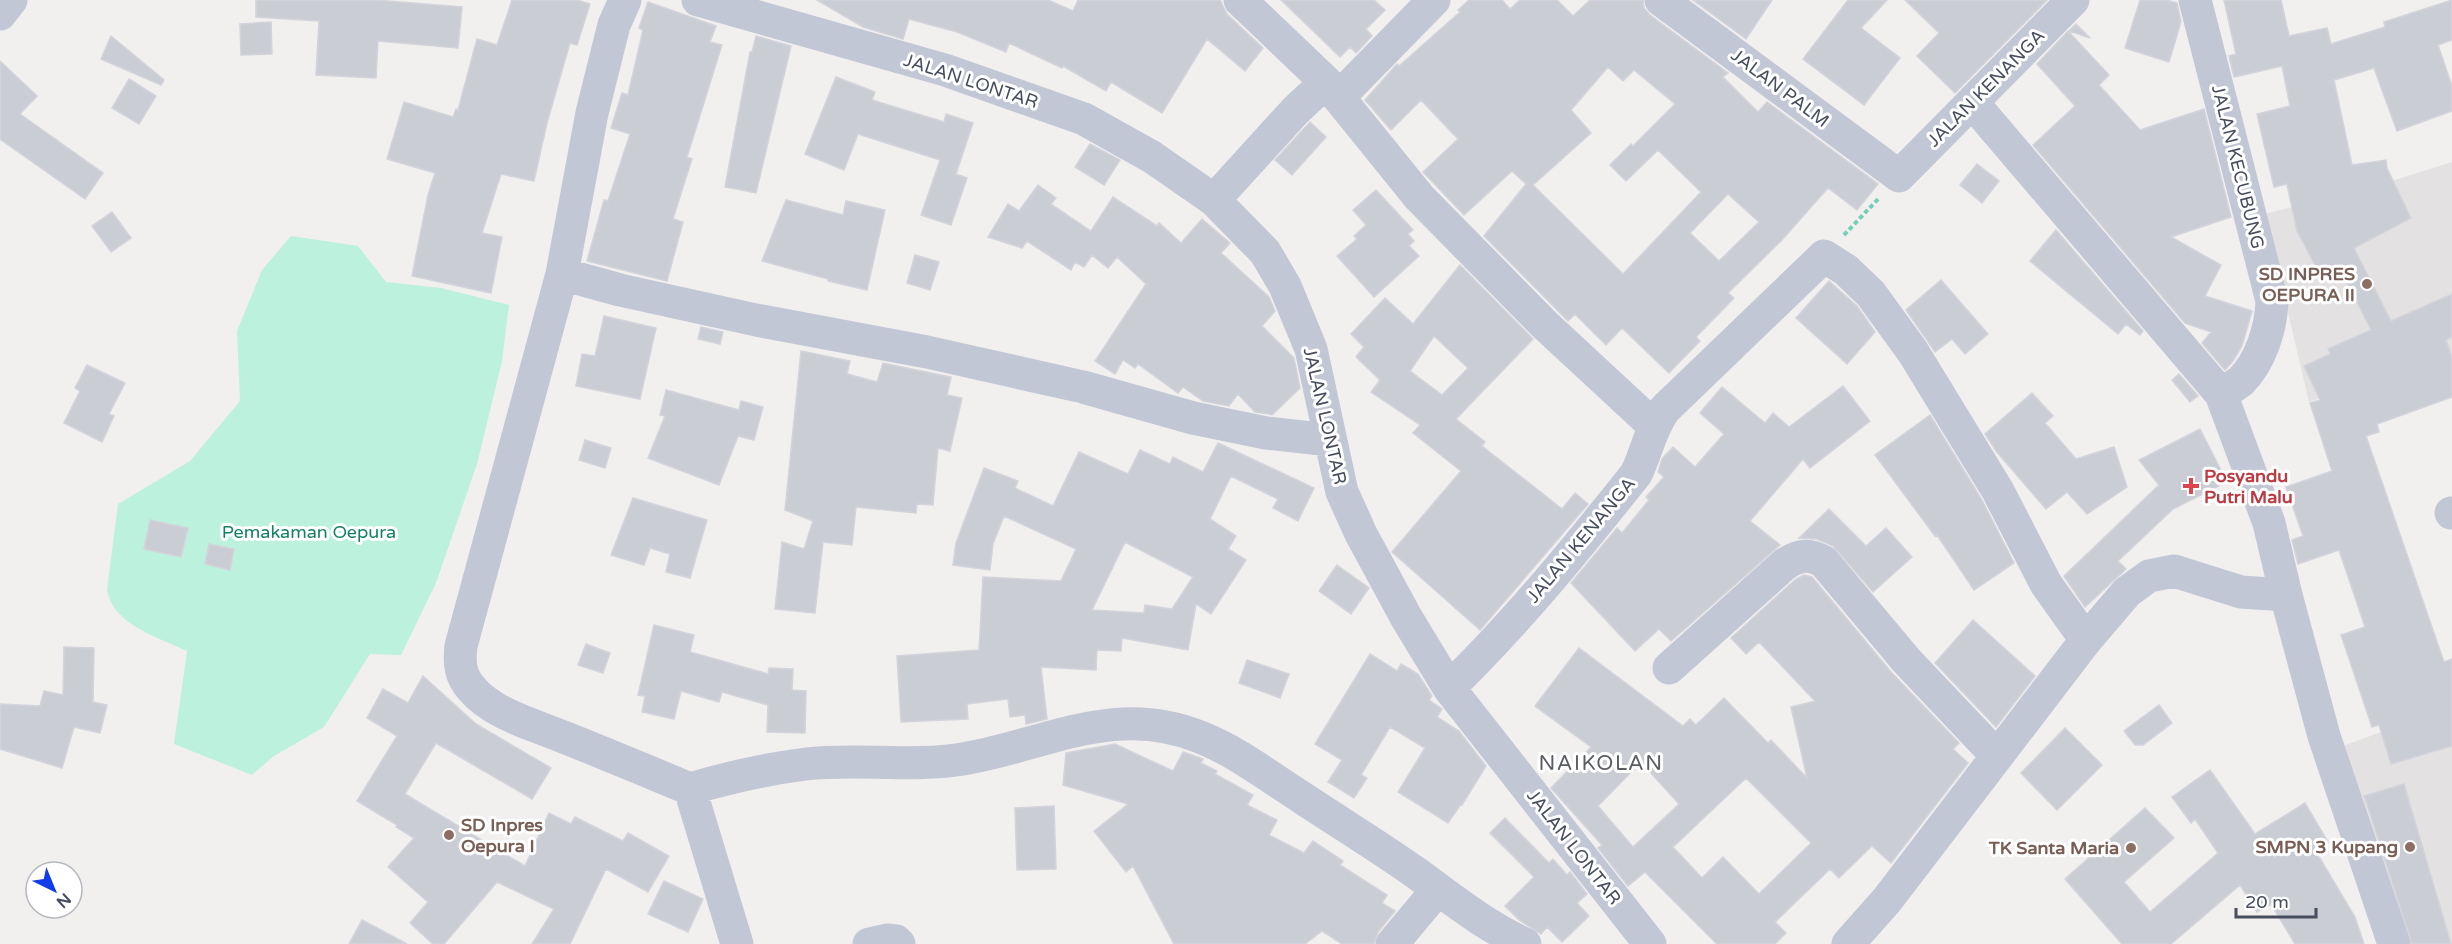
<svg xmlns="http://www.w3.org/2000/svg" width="2452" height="944" font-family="'Varela Round',sans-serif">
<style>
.education{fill:#e3e1e1}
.green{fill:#bbf1dd}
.building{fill:#cbcdd5;stroke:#d3d3db;stroke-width:1.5;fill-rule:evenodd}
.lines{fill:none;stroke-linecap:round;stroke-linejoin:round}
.path{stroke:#72d0b9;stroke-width:4;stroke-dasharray:4.5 3;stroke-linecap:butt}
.minor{stroke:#c2c7d5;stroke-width:33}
.education-dot{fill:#8d6e63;stroke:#fff;stroke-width:2}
.health-dot{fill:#e0444e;stroke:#fff;stroke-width:2}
.labels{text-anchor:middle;stroke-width:6;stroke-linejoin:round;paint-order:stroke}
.street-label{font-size:18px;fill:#464d5d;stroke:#fff}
.education-label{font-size:18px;font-weight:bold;fill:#785e54;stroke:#fff;text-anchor:end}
.health-label{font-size:18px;font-weight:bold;fill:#be3a42;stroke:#fff;text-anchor:start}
.park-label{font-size:18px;fill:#138265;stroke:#fff}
.quarter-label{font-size:21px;letter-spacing:1.5px;fill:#5b5d64;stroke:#fff}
</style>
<rect width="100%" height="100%" fill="#f2efef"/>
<path class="education" d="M2452,162V353L2309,402L2265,214L2382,184Z
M2452,706V944H2403L2332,750Z"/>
<path class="green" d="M291,236L358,246L386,282L441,288L509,305L502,361L477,464L436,583L401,655L370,654L324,727L274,756L252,775L174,744L187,651C158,637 113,625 107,590L118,504L190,461L240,401L237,331L262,270Z"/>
<path class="building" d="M256,0H375L462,7L458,48L378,41L376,78L316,75L319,21L256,17Z
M512,0H577L590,4L577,45L570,43L547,123L534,181L501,174L482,233L502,237L491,293L412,276L428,195L435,173L387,159L404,102L453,117L456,109L458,110L477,39L497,45Z
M817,0H1048L1073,11L1078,0H1220L1227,14L1263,48L1245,71L1207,39L1162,113L1111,82L1106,91L1063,66L1062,68L1009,43L1006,52L957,32L909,19L903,39L863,27Z
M1281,0H1374L1385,10L1366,29L1372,36L1356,53L1350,47L1340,57Z
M1469,0H1502L1510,9L1520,0H1557L1573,16L1590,0H1643L1644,8L1650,15L1728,73L1723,77L1758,112L1767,102L1878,184L1857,210L1828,188L1781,241L1728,293L1734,298L1696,337L1700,341L1669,373L1622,328L1606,345L1575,314L1568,321L1484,236L1526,184L1512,171L1464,215L1423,172L1458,139L1421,100L1391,130L1365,100L1397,64L1399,66L1460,12L1458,10ZM1608,67L1623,81L1634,70L1675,104L1633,146L1631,144L1610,165L1626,181L1658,150L1701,192L1623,274L1533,185L1591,133L1571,110ZM1728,194L1759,222L1719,261L1690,233Z
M1693,0H1772L1746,39Z
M1848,0H1887L1861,28L1900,58L1864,105L1803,59Z
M1905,0H2047L1955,93L1917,56L1939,33Z
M2140,0H2166L2177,3L2181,22L2169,62L2125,48Z
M2224,0H2281L2289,36L2327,28L2331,44L2385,27L2384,22L2452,0V40L2438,45L2452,86V111L2397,131L2374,68L2334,80L2352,165L2386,160L2387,168L2411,218L2354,248L2391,321L2452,294V337L2446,340L2452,357V397L2377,424L2379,432L2366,436L2444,662L2452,659V746L2391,764L2379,725L2372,727L2341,635L2365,627L2339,550L2298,564L2292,540L2303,536L2286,487L2332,471L2310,403L2320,400L2304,366L2330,354L2328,349L2371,330L2341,271L2323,280L2297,231L2287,184L2274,187L2257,114L2290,106L2282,66L2234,77L2229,56L2236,54Z
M648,2L716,26L710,42L722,45L687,157L692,159L673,219L683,222L667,281L587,261L604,200L608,201L630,134L611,128L622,93L628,95L643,30L639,28Z
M271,22L272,54L241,55L240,24Z
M2076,24L2090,38L2069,31Z
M2068,31L2109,75L2099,85L2140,130L2204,109L2231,217L2171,237L2221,265L2205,296L2252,311L2242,346L2233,361L2225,370L2202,343L2211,332L2185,323L2033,145L2075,106L2037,64Z
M111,36L164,80L161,85L101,59Z
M756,36L791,46L756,193L725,187L750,52H752Z
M0,61L37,96L20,114L103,173L85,199L0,139Z
M836,77L875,92L872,100L944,122L946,114L973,123L956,174L967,178L951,225L921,215L940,160L858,134L844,170L805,154Z
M129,79L156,96L139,124L112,108Z
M1310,122L1326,137L1292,175L1275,160Z
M1090,144L1120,160L1104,185L1075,167Z
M1977,164L1999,181L1982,203L1960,185Z
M1038,185L1056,198L1051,204L1091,231L1113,197L1157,226L1159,223L1181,243L1202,219L1230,243L1221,253L1269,297L1275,311L1262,326L1294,358L1300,388L1272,415L1269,414L1255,412L1238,394L1229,406L1203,401L1183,387L1178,393L1138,364L1135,368L1123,360L1115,374L1095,361L1146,284L1117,257L1108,268L1092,255L1084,267L1075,262L1071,270L1027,241L1022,248L988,237L1008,204L1019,211Z
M1376,190L1413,230L1408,234L1414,241L1409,246L1419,256L1374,297L1337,256L1357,239L1354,236L1366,225L1353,210Z
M786,200L843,215L846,201L885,210L867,290L828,281V279L762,261Z
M112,212L131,238L111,252L92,226Z
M2056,230L2143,331L2140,335L2126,324L2118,334L2030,261Z
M915,255L939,262L930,290L907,283Z
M1460,265L1533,339L1456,419L1485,442L1482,446L1562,509L1575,493L1588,504L1480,630L1392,552L1461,471L1413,433L1420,425L1371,392L1380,380L1356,357L1364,347L1351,334L1385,298L1413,324ZM1434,336L1468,368L1442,395L1410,371Z
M1941,280L1988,334L1965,354L1952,339L1935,352L1906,310Z
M1829,281L1857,306L1875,332L1847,364L1796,318Z
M604,316L656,328L640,399L576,386L582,354L595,356Z
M701,327L723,332L720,344L698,339Z
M801,351L850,361L847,374L877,382L883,363L951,377L947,395L962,398L950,451L938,448L933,505L917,504L916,513L856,507L852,545L823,542L815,613L775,609L782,542L804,549L813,521L785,510Z
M87,365L125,383L109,414L114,416L102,442L64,423L80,391L75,388Z
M2179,374L2198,396L2190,402L2172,380Z
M1843,386L1870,421L1810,468L1803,459L1750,521L1780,545L1671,641L1659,629L1635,651L1571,583L1617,528L1622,533L1649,500L1646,497L1664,477L1658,472L1662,459L1673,447L1695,467L1724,434L1700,413L1722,387L1765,423L1773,413L1789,427Z
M666,390L739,410L741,401L763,407L754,440L738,436L719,485L648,458L665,416L660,415Z
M2032,393L2053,416L2045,423L2076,459L2114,447L2127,487L2087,514L2067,492L2046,509L1996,451L1985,434Z
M1930,415L1982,500L2014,563L1974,590L1937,535L1935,536L1875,455Z
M2200,429L2227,482L2173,509L2118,561L2126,569L2085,607L2064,576L2159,485L2139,460Z
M585,440L611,448L605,468L579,460Z
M1218,443L1314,488L1298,521L1273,508L1278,499L1231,476L1210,519L1236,536L1228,549L1246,560L1211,614L1196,604L1188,650L1122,638L1121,651L1097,650L1096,670L1041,667L1047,719L1026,724L1025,715L1010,717L1008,699L967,704L968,719L901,722L897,656L979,650L983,577L1061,581L1076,549L1004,516L993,544L990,570L953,565L956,543L984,468L1018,481L1015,488L1053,506L1079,452L1128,474L1140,450L1170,464L1173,457L1203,472ZM1125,542L1193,577L1172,609L1145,605L1144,613L1092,610Z
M633,498L707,520L690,578L666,572L670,554L650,548L644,565L611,555Z
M1829,509L1866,546L1886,528L1912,557L1873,592L1833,546L1817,539L1799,538Z
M150,520L188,528L181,557L144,549Z
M209,544L234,549L230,570L205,564Z
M1337,565L1369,588L1351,614L1319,591Z
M1804,575L1812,577L1892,673L1959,743L1953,749L1968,763L1891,863L1872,846L1839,878L1830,869L1775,922L1786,933L1775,944H1717L1645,872L1628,886L1598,848L1602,845L1551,788L1591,747L1535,706L1579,648L1683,726L1690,719L1696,725L1724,698L1768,743L1771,740L1807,778L1791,707L1815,701L1759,642L1746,654L1731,638L1796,579ZM1641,762L1679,804L1633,847L1598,806ZM1746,778L1811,843L1759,894L1723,857L1702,878L1673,847Z
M1973,620L2035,676L1996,727L1935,663Z
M654,625L694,635L690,652L768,674L769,668L793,669L792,690L806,691L805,733L767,732L768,705L722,692L719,702L681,691L674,719L642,712L645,696L638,695Z
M586,644L610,653L603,673L578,665Z
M64,647L94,648L93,702L107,705L100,733L74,727L62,768L0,749V704L40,706L44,691L63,695Z
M1370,654L1397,671L1401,664L1418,674L1432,696L1429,700L1442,709L1437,717L1459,731L1486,766L1462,805L1461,804L1448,823L1398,792L1425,748L1390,727L1361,775L1367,778L1354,798L1328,782L1342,760L1315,744Z
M1247,660L1289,674L1280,698L1239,683Z
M423,676L476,724L551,768L532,799L436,743L405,794L525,866L549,813L571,824L575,817L623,841L628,833L669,856L648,892L606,869L570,944H532L554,909L497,882L444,944H433L410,923L428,902L388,867L414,838L396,827L397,825L357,801L397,736L367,718L383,689L408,703Z
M2159,705L2172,723L2143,745H2135L2124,731Z
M2065,728L2102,765L2057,810L2021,773Z
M1115,744L1173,771L1183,752L1203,759L1201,763L1217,771L1215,774L1253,795L1247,805L1277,820L1269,835L1304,853L1313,841L1343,861L1340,865L1387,895L1382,903L1395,911L1378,932L1374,944H1342L1322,931L1305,944H1174L1133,866L1126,872L1094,831L1128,804L1063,785L1066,753Z
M2210,770L2255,834L2305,803L2328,842L2315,850L2355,917L2364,944H2295L2271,904L2257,912L2240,885L2171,944H2122L2065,879L2145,808L2174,838L2124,882L2150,912L2218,853L2195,819L2191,823L2172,797Z
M2404,784L2451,944H2412L2368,807L2364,796Z
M1054,806L1056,869L1017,870L1015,808Z
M1505,818L1549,863L1553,859L1567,875L1570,872L1587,894L1577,903L1589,916L1562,942L1547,927L1541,934L1519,920L1505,906L1534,877L1490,833Z
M664,881L703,899L688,932L648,914Z
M362,920L407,944H349Z"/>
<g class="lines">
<path class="path" d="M1844,235L1880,197"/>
<path class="minor" d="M625,0L614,25L592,113L562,274L461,646C459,663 460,676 472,689C493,714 532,724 561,736C604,753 647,771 690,789L737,944
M698,0L945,70L1084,119L1152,157L1214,200L1265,252L1285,286L1311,349L1342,492L1361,534L1406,617L1449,688L1650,944
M1240,0L1326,82
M1661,0L1899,176L2073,0
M2195,0L2272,301C2271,328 2261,361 2241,381C2235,386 2227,390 2221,394L2269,523L2286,595L2324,736L2394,944
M0,14L11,0
M1339,97L1434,0
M1972,102L2221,394
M1214,200L1296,110L1326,82L1419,197L1545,325L1654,426
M562,274L620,290L756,320L927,352L1083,387L1193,418L1266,433L1330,440
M2451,513H2452
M1669,668L1785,564C1799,555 1809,553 1824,562L1906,660L1997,756
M1449,688C1517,622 1577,548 1636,474C1647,452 1650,429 1665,409L1824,256L1846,270L1871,294L1913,352L1998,491L2046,584L2086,640
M690,789C727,778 767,769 806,764C855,758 906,767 956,760C1041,748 1112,701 1200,737C1236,751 1268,776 1301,797C1340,823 1380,847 1419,875C1453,900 1487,927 1525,944
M869,944L887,940L896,941L899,944
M1392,944L1438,889
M1848,944L1887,900L2086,640L2127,592L2149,576L2174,571L2241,592L2286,595"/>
</g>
<g class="education-dot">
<circle cx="2367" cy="284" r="6"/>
<circle cx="449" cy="835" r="6"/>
<circle cx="2410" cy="847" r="6"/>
<circle cx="2131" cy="848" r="6"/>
</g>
<path class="health-dot" d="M2188 477h6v6h6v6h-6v6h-6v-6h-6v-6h6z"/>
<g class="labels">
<g class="street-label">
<text transform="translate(971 81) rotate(18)" y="6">JALAN LONTAR</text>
<text transform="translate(1780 88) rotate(37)" y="6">JALAN PALM</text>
<text transform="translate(1986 88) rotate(-45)" y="6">JALAN KENANGA</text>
<text transform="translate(2238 167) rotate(76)" y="6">JALAN KECUBUNG</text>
<text transform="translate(1325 416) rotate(77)" y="6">JALAN LONTAR</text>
<text transform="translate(1581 540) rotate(-50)" y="6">JALAN KENANGA</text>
<text transform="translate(1574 847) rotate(52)" y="6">JALAN LONTAR</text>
</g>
<g class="education-label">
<text x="2355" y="280">SD INPRES<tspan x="2355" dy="21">OEPURA II</tspan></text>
<text x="461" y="831" text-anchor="start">SD Inpres<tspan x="461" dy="21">Oepura I</tspan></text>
<text x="2398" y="853">SMPN 3 Kupang</text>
<text x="2119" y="854">TK Santa Maria</text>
</g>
<g class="health-label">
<text x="2204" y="482">Posyandu<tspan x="2204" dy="21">Putri Malu</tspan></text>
</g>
<g class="park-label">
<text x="309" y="538">Pemakaman Oepura</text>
</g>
<g class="quarter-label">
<text x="1601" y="770">NAIKOLAN</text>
</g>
</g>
<g transform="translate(54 890) rotate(137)"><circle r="28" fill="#ffffff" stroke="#b5b8be" stroke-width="1.5"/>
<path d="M0-4.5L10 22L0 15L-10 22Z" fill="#113ce9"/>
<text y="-9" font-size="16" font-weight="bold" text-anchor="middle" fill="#464d5d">N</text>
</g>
<path d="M2236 908v9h80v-9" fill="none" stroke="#464d5d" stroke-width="3"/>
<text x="2245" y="908" font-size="18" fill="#464d5d" stroke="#ffffff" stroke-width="4.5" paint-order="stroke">20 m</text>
</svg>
